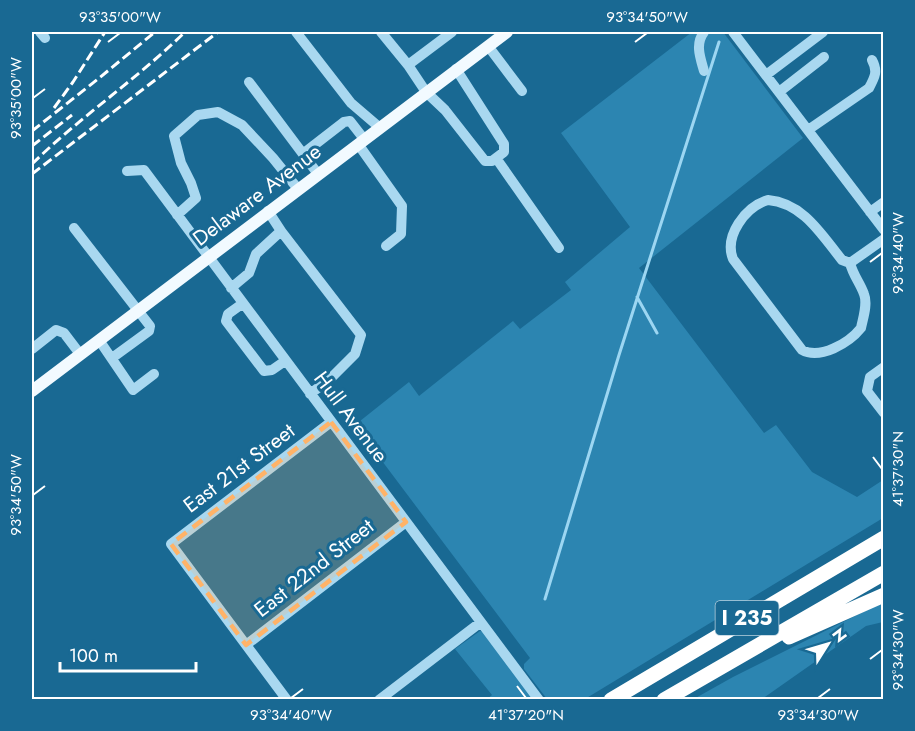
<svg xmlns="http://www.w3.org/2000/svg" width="915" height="731" font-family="Jost,sans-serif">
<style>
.green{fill:#2c85b1}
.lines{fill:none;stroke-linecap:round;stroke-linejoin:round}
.stream{stroke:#9cd6f2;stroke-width:3}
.minor{stroke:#a9d8f0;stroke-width:10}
.major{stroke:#f2faff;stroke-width:12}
.highway{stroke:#fff;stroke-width:15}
.rail{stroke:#fff;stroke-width:3;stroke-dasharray:10 4.5;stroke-linecap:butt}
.marked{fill:#ffb368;fill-opacity:0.2;stroke:#ffb368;stroke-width:4.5;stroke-dasharray:12 8;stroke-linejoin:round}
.ticks{fill:none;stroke:#fff;stroke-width:2}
.labels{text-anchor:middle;stroke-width:6;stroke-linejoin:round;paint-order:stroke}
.shield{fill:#196993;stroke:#bad2df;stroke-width:1.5}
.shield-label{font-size:20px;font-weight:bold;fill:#fff}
.street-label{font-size:21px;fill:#fff;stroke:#196993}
.neatline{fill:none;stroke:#fff;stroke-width:2}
.ticks-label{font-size:15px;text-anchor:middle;fill:#fff}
</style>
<rect width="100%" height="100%" fill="#196993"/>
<path class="green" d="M692,32H723L803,138L639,268L764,433L776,425L812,472L857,497L883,480V518L585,699H547L524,669V664L530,658L355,425L409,382L419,396L513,321L520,329L571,290L565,282L630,227L561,133Z
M883,602V622L866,626L762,699L692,700L733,677Z
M480,631L484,632L534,699H487L492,695L455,649Z"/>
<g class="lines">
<path class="stream" d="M637,297L657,333
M545,599L619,355L719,42"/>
<path class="minor" d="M40,32L45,38
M296,32L351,103L379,127
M381,32L408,65
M452,32L408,65L426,92L445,110L485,161H492L504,152V144L456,69
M733,32L884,230
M488,46L522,91
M704,71C700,57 695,44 704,32
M766,75L823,32
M249,82L318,174
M779,92L824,57
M808,130L869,88C875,77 878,71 872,60
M358,144L402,206L401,234L386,246
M304,153L344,122L350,121L364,139
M496,158L559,248
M127,171L144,170L539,700
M768,200C803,203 821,234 842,260L850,263C853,275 860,283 864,294C868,304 863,318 861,328C849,343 820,360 802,350L733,259C724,236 745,207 768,200Z
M870,212L884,202
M177,215L196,198L191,183L181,163L174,136L198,115L218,112L242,125L273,158L298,189
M74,228L150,326L149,331L112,358
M281,231L361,335L355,354L331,378L310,394
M850,263L884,239
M231,288L249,273L256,254L281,231L268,211
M242,304L228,314L226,321L264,371L272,370L285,361
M99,340L133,390L154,374
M32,349L56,330L64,333L80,354
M884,367L870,377L867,391L884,413
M246,645L406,522
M287,700L171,544L331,422
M379,700L481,622"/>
<path class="major" d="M32,391L507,32"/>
<path class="highway" d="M789,637L884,595
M611,700L884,538
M664,700L884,573"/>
<path class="rail" d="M54,108L73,82L105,32
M32,131L98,79L155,32
M32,146L72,115
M32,164C80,117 137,79 185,32
M32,174L218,32"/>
</g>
<path class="marked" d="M331,422L406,522L246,645L171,544Z"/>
<path class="ticks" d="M108,42L120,33M635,42L647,33M33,98L45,89M870,262L882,253M873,457L882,469M33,495L45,486M870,659L882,650M517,686L526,698M291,698L303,689M818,698L830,689"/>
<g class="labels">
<rect class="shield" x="715.5" y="601" width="63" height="34" rx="4.5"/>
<g class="shield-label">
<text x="747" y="625">I 235</text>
</g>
<g class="street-label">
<text transform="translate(257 195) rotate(-37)" y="7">Delaware Avenue</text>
<text transform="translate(351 417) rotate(53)" y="7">Hull Avenue</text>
<text transform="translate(239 468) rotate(-37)" y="7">East 21st Street</text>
<text transform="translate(314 568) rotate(-38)" y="7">East 22nd Street</text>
</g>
</g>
<rect width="915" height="731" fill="none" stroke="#196993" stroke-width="66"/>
<g transform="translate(828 644) rotate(53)" stroke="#196993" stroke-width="4.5" paint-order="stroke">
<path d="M0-4.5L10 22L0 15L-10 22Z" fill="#ffffff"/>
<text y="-9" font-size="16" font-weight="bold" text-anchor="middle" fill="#ffffff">N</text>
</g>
<path d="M60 662v9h136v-9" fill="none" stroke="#ffffff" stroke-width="3"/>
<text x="69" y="662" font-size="18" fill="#ffffff" stroke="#196993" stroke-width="4.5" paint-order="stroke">100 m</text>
<rect x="33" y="33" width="849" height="665" class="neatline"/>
<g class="ticks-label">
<text x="120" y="22">93°35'00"W</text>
<text x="647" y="22">93°34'50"W</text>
<text transform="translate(16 98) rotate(-90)" y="5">93°35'00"W</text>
<text transform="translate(898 253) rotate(-90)" y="5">93°34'40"W</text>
<text transform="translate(898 469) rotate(-90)" y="5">41°37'30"N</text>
<text transform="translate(16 495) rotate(-90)" y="5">93°34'50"W</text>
<text transform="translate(898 650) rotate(-90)" y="5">93°34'30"W</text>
<text x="291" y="720">93°34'40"W</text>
<text x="526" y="720">41°37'20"N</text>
<text x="818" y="720">93°34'30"W</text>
</g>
</svg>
